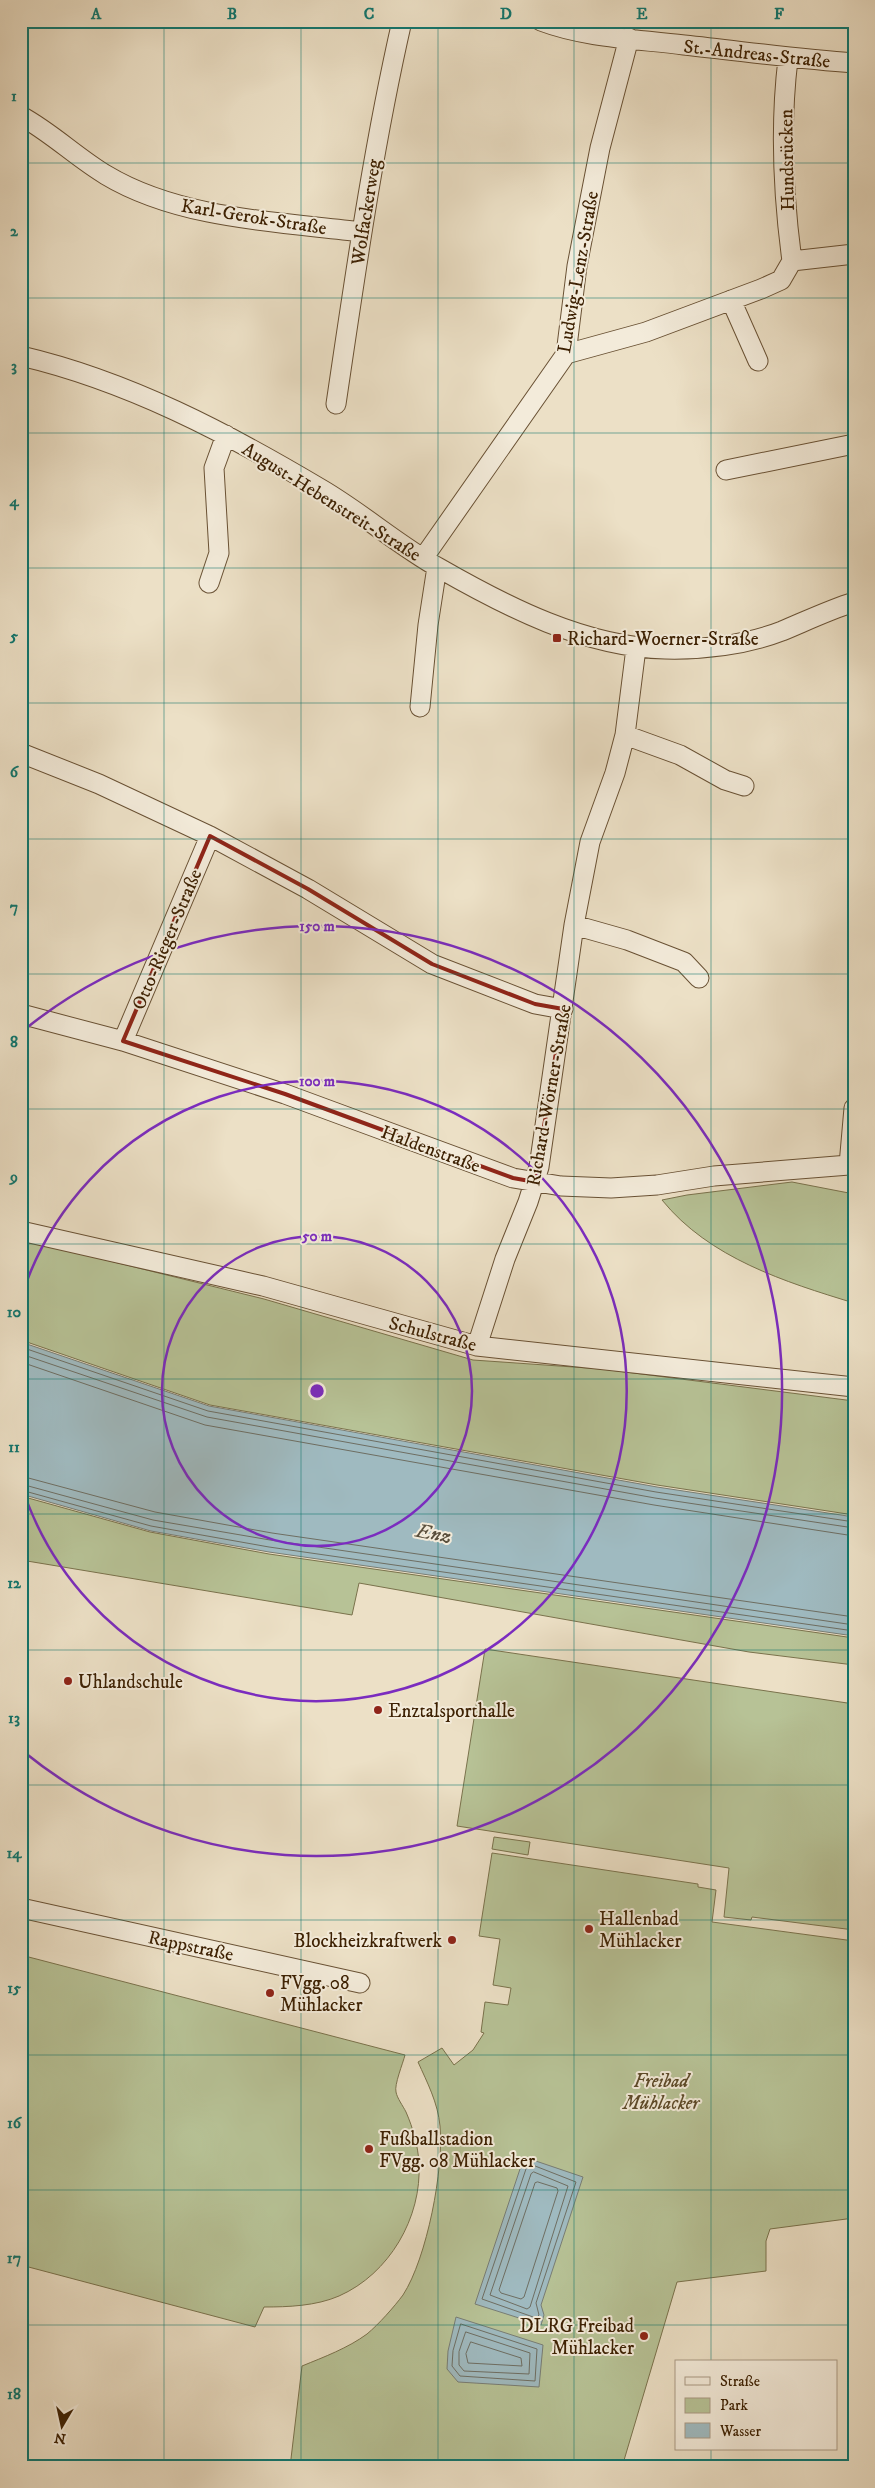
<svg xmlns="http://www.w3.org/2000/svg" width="875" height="2488" font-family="'IM FELL DW Pica',serif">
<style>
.green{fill:#b7c296;stroke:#7a724c}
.water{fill:#9fbac0;stroke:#787d74}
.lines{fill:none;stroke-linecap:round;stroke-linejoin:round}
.shore{stroke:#6e6e62;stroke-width:1}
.minor-casing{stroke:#695134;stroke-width:21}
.minor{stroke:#f3ebda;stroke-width:19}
.marked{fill:none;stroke:#8f2418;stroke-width:4;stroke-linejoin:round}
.grid{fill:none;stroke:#0f766e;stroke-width:1;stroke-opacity:0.55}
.ring{fill:none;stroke:#7b2cbf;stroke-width:2.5}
.poi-dot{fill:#8f2418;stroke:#f3ebda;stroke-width:2}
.labels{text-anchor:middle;stroke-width:4;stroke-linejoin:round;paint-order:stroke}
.street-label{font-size:19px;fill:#3d2103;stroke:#f3ebda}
.poi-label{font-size:19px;fill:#3d2103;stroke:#f3ebda;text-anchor:start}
.park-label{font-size:19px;font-style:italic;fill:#5c4928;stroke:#f3ebda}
.water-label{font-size:20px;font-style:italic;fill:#5a4f3c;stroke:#f3ebda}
.centre{fill:#7b2cbf;stroke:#f3ebda;stroke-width:2.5}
.ring-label{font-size:15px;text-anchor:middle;font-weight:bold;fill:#7b2cbf;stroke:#f3ebda;stroke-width:4;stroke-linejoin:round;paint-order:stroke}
.neatline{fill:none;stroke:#0f766e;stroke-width:2}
.grid-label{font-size:16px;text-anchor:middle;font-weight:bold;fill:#0f766e}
</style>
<rect width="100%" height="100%" fill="#ece0c6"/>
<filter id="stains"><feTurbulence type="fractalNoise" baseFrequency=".004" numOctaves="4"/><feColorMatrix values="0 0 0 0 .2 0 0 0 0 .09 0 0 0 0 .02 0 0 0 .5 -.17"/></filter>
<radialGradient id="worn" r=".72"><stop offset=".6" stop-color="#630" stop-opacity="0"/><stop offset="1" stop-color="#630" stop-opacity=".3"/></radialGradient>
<path class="green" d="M792,1182L854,1194V1303C785,1282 709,1258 662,1200L687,1195Z
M21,1239L264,1299L473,1360L602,1369L854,1401V1515L657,1485L210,1405L21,1340Z
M21,1496L150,1532L269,1554L854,1638V1665L749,1652L359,1583L352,1615L21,1560Z
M485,1649L854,1704V1930L752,1917L751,1920L724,1917L729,1868L457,1826Z
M494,1837L530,1842L528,1855L492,1849Z
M492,1853L698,1884V1887L716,1890L712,1922L854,1941V2218L770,2229L766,2241V2271L677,2282L622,2467H290L302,2366C324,2357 348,2348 367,2334C379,2324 394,2307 403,2295C427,2258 444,2169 440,2126C438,2103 427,2082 418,2062L442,2048L454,2065L473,2050L484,2033L481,2032L485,2002L508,2005L511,1988L493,1985L500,1939L479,1936Z
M21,1955L405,2055C403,2063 394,2085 396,2092C397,2098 403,2106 406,2112C413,2128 418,2146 419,2163C422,2218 389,2274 339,2296C316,2306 288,2307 264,2307L255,2327L21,2265Z"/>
<path class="water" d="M21,1342L209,1406L657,1487L854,1517V1636L269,1552L151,1531L21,1494Z
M524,2157L583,2177L541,2305L544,2315L541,2325L475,2304Z
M456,2317L543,2345L539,2387L458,2382L447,2369L448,2351Z"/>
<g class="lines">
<path class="shore" d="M21,1347L208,1411L656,1492L854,1522
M21,1354L207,1417L655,1498L854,1528
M21,1362L205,1425L654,1505L854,1536
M21,1476L155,1512L272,1533L854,1617
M21,1484L153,1520L270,1540L854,1625
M21,1490L151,1526L269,1547L854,1631
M530,2164L576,2182L536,2303L539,2315L536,2318L482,2299L527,2166Z
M534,2172L568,2186L530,2307L527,2309L490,2295L531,2174Z
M538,2182L557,2188L558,2191L524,2297L521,2299L501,2293L499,2290L535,2183Z
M461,2324L537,2349L535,2381L460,2376L452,2366L453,2351Z
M466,2332L530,2353L529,2374L464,2371L459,2365V2352Z
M471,2342L521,2358L522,2366L468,2363L466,2354Z"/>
<defs>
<path id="minor" d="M541,21C586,38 637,39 684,45C741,51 797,59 854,63
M788,59C780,125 783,194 792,261
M21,116C52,133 76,157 106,175C179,219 279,222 361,232
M731,300L758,361
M566,354L646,332L761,289L781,280L792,261L854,254
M21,356C128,381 227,433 321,489C362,513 398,545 439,568C507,607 585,647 665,649C702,650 746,645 782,631C806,621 829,610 854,602
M336,404C355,276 373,148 402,21
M726,470L854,444
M424,557L566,354L577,266L600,148L629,38
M209,583L219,553L214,468L226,435
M420,707L428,625L437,567
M625,735L680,755L725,780L744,786
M21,753L99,784L210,836L308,889L432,964L535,1004L563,1009
M574,925L627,940L684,962L699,978
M21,1014L123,1041L285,1094L513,1178L561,1186L611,1188L657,1185L714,1176L849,1165L854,1167
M123,1041L210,836
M849,1165L854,1108
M21,1231L263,1286L477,1346L854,1387
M477,1346L505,1259L528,1202L539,1167L574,925L590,842L615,773L625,735L636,648
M21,1908L360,1983"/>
</defs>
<use href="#minor" class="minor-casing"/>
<use href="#minor" class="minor"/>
</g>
<path class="marked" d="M210,836L308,889L432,964L535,1004L563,1009L535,1182L513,1178L285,1094L123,1041Z"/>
<path class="grid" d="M164,21V2467M301,21V2467M438,21V2467M574,21V2467M711,21V2362M21,163H854M21,298H854M21,433H854M21,568H854M21,703H854M21,839H854M21,974H854M21,1109H854M21,1244H854M21,1379H854M21,1514H854M21,1650H854M21,1785H854M21,1920H854M21,2055H854M21,2190H854M21,2325H854M711,2449V2467"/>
<g class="ring">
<circle cx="317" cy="1391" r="155"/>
<path d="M21 1298A310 310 0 1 1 21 1484"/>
<path d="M24 1030A465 465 0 1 1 24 1752"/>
</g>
<g class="poi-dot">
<rect x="552" y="633" width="10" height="10" rx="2.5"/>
<circle cx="68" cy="1681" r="5"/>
<circle cx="378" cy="1710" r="5"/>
<circle cx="589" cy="1929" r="5"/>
<circle cx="452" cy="1940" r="5"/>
<circle cx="270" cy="1993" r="5"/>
<circle cx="369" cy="2149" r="5"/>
<circle cx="644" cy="2336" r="5"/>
</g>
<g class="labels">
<g class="street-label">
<text transform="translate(757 53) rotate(6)" y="7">St.-Andreas-Straße</text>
<text transform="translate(786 160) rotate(-91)" y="7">Hundsrücken</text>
<text transform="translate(365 212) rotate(-81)" y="7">Wolfackerweg</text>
<text transform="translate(254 216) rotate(9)" y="7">Karl-Gerok-Straße</text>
<text transform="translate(577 272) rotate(-80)" y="7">Ludwig-Lenz-Straße</text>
<text transform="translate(332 501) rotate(32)" y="7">August-Hebenstreit-Straße</text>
<text transform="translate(166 939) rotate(-67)" y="7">Otto-Rieger-Straße</text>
<text transform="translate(548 1095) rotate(-80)" y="7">Richard-Wörner-Straße</text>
<text transform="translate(431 1148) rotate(20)" y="7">Haldenstraße</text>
<text transform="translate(433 1333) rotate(15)" y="7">Schulstraße</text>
<text transform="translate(191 1945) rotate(12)" y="7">Rappstraße</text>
</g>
<g class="poi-label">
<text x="567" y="645">Richard-Woerner-Straße</text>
<text x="78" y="1688">Uhlandschule</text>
<text x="388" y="1717">Enztalsporthalle</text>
<text x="599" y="1925">Hallenbad<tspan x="599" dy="22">Mühlacker</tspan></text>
<text x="442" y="1947" text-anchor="end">Blockheizkraftwerk</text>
<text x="280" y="1989">FVgg. 08<tspan x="280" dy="22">Mühlacker</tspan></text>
<text x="379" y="2145">Fußballstadion<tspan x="379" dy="22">FVgg. 08 Mühlacker</tspan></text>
<text x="634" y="2332" text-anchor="end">DLRG Freibad<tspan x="634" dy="22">Mühlacker</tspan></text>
</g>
<g class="park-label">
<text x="661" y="2087">Freibad<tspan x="661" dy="22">Mühlacker</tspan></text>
</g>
<g class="water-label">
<text transform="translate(434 1533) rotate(11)" y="7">Enz</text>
</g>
</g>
<circle cx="317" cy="1391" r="8" class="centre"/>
<g class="ring-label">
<text x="317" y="931">150 m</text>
<text x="317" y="1086">100 m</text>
<text x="317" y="1241">50 m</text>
</g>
<rect width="875" height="2488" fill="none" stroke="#ece0c6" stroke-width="55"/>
<rect x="675" y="2360" width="162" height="90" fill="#f3ebda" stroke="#aa9a84"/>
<rect x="685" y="2377" width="25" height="8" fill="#f3ebda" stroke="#aa9a84"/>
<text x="720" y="2386" font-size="15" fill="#3d2103">Straße</text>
<rect x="685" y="2398" width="25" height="15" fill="#b7c296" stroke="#aa9a84"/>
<text x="720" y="2410" font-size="15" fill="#3d2103">Park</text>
<rect x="685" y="2423" width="25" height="15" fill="#9fbac0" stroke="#aa9a84"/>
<text x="720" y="2436" font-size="15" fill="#3d2103">Wasser</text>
<g transform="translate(62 2426) rotate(189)" stroke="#f3ebda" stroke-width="4" paint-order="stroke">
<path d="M0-4L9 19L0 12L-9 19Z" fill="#3d2103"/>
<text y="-8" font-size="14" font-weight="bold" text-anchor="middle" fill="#3d2103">N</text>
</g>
<rect x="28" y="28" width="820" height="2432" class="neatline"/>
<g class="grid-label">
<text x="96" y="19">A</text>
<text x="232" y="19">B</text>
<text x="369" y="19">C</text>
<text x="506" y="19">D</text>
<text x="642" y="19">E</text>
<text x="779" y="19">F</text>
<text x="14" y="101">1</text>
<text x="14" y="236">2</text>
<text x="14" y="371">3</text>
<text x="14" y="506">4</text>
<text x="14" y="641">5</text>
<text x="14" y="777">6</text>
<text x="14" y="912">7</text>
<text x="14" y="1047">8</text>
<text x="14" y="1182">9</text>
<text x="14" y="1317">10</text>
<text x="14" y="1452">11</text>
<text x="14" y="1588">12</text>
<text x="14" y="1723">13</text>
<text x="14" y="1858">14</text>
<text x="14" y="1993">15</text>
<text x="14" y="2128">16</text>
<text x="14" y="2263">17</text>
<text x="14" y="2399">18</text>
</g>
<rect width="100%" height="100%" filter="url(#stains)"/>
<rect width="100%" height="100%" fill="url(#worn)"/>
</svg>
